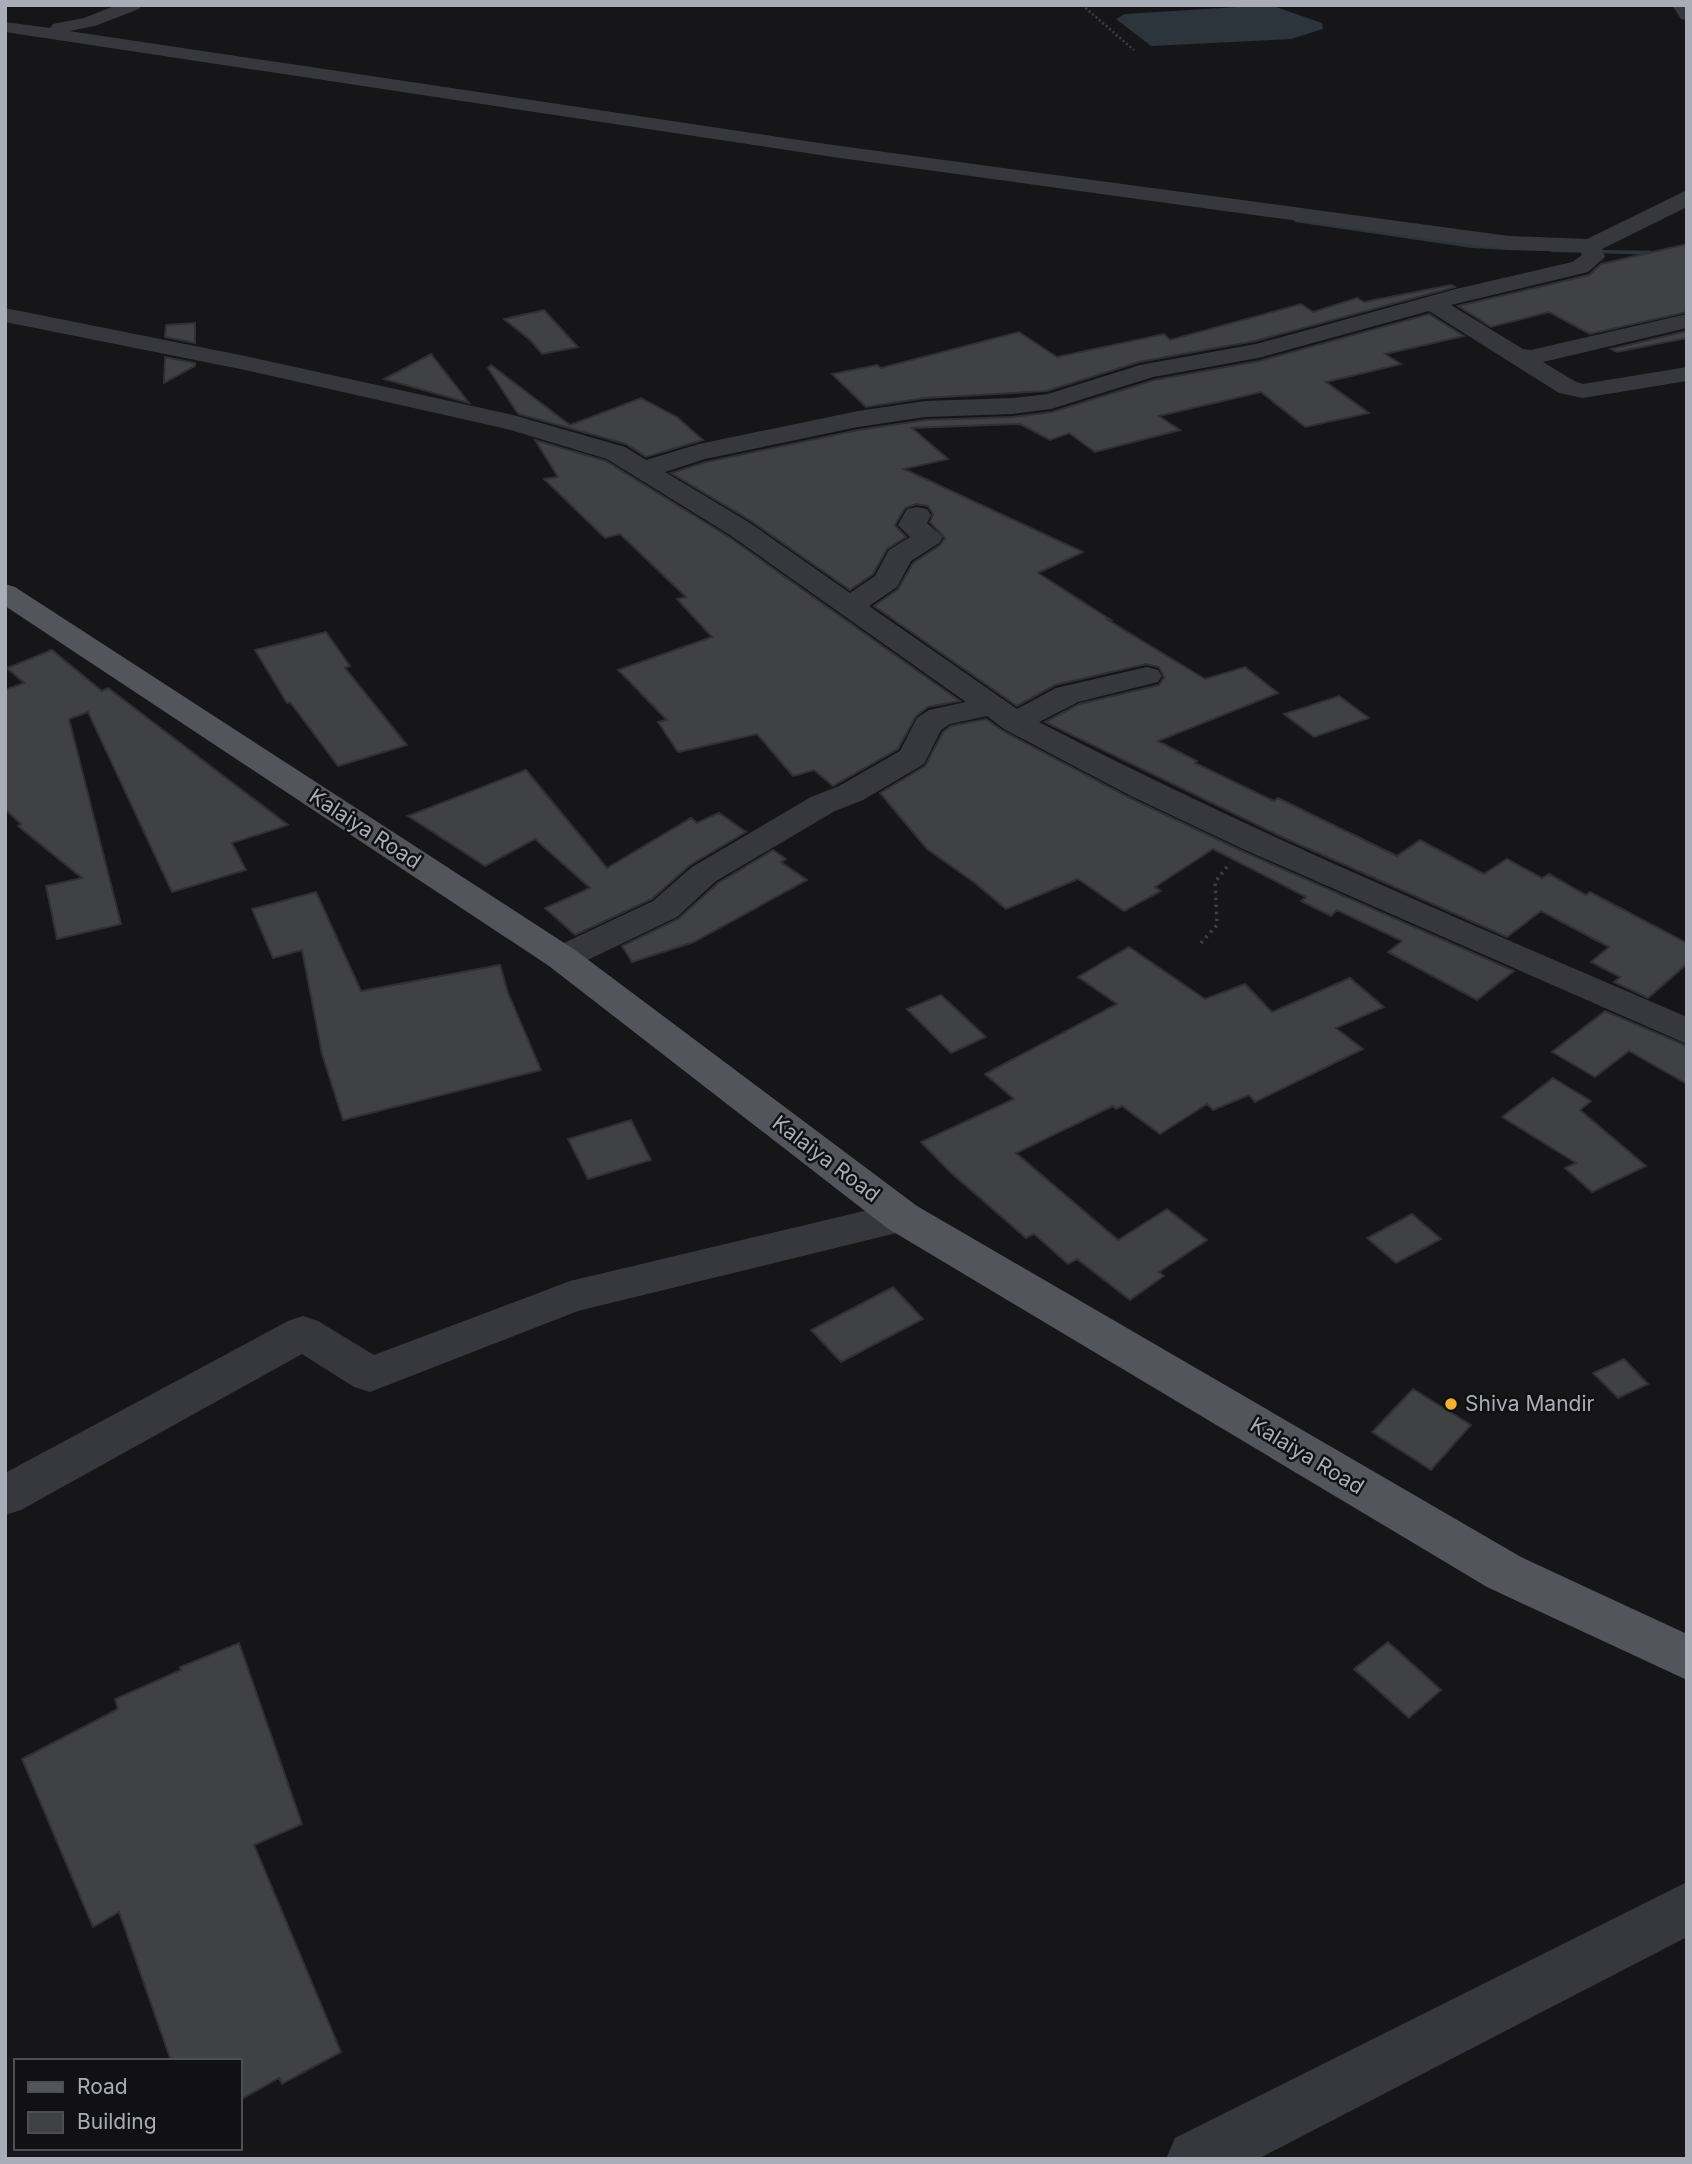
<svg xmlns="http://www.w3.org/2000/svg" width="1692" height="2164" font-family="Inter,sans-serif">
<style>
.water{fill:#2c353c}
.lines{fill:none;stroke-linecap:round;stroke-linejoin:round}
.stream{fill:#2c353c;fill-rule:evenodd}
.building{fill:#404145;stroke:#303034;stroke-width:2}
.path-far1{stroke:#3d3f44;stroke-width:2.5;stroke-dasharray:2 2.5;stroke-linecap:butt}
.path{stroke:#3d3f44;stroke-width:3.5;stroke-dasharray:2.5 4.5;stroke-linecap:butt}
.minor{fill:#37383d;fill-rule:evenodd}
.major{fill:#53555c;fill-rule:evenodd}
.poi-dot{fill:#f2b134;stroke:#111113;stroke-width:2.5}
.labels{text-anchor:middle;stroke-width:5;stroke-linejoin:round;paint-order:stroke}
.street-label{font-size:21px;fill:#a8adb8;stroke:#111113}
.poi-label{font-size:21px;fill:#a8adb8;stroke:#111113;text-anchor:start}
</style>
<rect width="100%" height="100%" fill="#161618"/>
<path class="water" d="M1270,5L1322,23L1323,29L1291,39L1151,46L1116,19L1125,14Z"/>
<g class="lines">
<path class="stream" d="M1297,219L1472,244L1505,246L1509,248L1505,250L1472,248L1295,222L1294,221Z
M1554,249L1662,251L1666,253L1662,255L1552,252L1550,251Z"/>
</g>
<path class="building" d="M1687,244V312L1590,334L1549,312L1491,327L1458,306L1589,275L1601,264Z
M1451,285L1455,287L1255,341L1139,362L1047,391L925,398L866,407L832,374L877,365L881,368L1019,332L1057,357L1164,334L1170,340L1301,304L1313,312L1357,298L1364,302Z
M544,310L578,347L542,354L530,340L504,319Z
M1429,314L1464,336L1385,354L1401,364L1326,382L1369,413L1305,427L1261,392L1159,416L1180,430L1095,452L1069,433L1050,440L1020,424L912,428L948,459L904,469L1083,552L1038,573L1111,620H1108L1205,679L1245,667L1278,693L1158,741L1197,761L1195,763L1274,801L1278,798L1397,856L1420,840L1484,874L1507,859L1542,878L1549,874L1586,895L1590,892L1687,943V964L1648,998L1614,982L1620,977L1591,962L1609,947L1541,911L1507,937L1280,836L1045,722L1079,704L1159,685L1164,677L1159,667L1146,664L1055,685L1017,706L874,606L898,589L913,563L940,545L945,538L930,522L933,514L928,506L916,504L905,508L895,525L906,537L887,549L873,574L850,590L751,521L671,473L706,462L858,430L925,420L1013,417L1052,412L1154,380L1259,361Z
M195,323V343L165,337L166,325Z
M1687,331V338L1617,352L1611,349Z
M431,354L469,403L384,379Z
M165,357L195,363V366L164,383Z
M491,365L570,425L641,398L677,417L703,440L646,457L626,444L518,414L488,368Z
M535,440L606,461L729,537L960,701L928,707L916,716L898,749L833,786L814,770L793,776L757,734L678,752L658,722L667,720L618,670L712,637L677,599L686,597L620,534L605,538L544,479L558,477Z
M326,632L350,666L345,668L407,745L338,766L290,702L287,703L255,650Z
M52,650L102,691L108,688L288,825L232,843L246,870L172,892L88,712L69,719L121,924L57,939L46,886L82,878L18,826L21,824L5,809V690L24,683L7,668Z
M1339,696L1369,718L1314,737L1284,714Z
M986,719L1003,731L1130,798L1242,851L1514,971L1477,1000L1388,952L1402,941L1337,910L1331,916L1301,901L1306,897L1213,849L1155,887L1161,891L1124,911L1078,879L1006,909L975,883L927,849L880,793L925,766L943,732L951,726Z
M526,770L607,868L691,818L697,823L719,813L746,832L690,865L652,899L575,935L545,908L590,888L535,839L485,866L408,816Z
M773,850L786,859L781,862L807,880L694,942L632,962L622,946L678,919L718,883Z
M316,892L361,991L500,965L508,993L541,1070L343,1120L322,1054L302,950L273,958L252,909Z
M1129,947L1205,999L1245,984L1272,1012L1350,978L1384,1007L1336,1028L1363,1049L1255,1102L1249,1095L1213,1110L1207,1104L1160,1134L1122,1106L1116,1109L1113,1106L1016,1153L1118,1240L1167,1209L1207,1240L1159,1272L1164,1276L1130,1300L1077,1259L1068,1264L1034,1234L1026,1238L950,1172L921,1142L1014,1099L985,1074L1117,1004L1078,977Z
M941,995L986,1037L951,1053L907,1009Z
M1605,1011L1687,1046V1084L1629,1051L1595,1077L1552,1052Z
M1553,1078L1591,1101L1580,1110L1646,1166L1592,1192L1565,1168L1576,1163L1502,1117Z
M631,1120L651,1160L588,1179L568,1139Z
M1412,1214L1441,1239L1396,1263L1367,1238Z
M893,1287L923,1319L841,1362L811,1330Z
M1624,1359L1648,1384L1618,1398L1593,1373Z
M1413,1389L1471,1425L1431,1470L1372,1432Z
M1388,1642L1441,1690L1409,1718L1354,1669Z
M239,1643L302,1824L254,1845L341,2052L282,2084L279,2078L240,2100V2061H171L119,1912L93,1927L22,1759L118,1709L115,1699L181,1670L180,1667Z"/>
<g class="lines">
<path class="path-far1" d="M1082,5L1134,50"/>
<path class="path" d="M1201,943L1217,925L1215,882L1230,863"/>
<path class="minor" d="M117,5H142L139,9L95,26L69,31L833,145L1509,236L1587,239L1687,190V207L1602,249L1605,257L1588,272L1451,305L1523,349L1531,350L1687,314V328L1543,362L1576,382L1583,384L1687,367V381L1583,398L1559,393L1429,311L1258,358L1153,377L1051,409L1013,414L925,417L858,427L705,459L665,472L750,523L850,593L875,576L889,550L910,537L898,525L907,509L917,507L927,509L931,515L927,523L943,537L939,543L911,561L897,587L869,606L1017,709L1056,688L1147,667L1158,670L1162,676L1158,682L1078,702L1039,722C1250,832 1469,923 1687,1017V1044L1243,849L1131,796L1004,729L987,716L950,724L941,730L924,764L863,800L835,811L716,881L677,917L575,966L562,970L549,966L544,958L549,950L653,901L692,867L811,797L839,786L900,751L917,718L929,710L966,702L730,535L607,459L507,429L245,370L5,322V308L245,356L513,415L625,447L646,460L699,444L858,411L925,401L1013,398L1048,394L1140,365L1256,344L1456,289L1572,262L1582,255L1581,252L1509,250L833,157L5,32V22L50,28L53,24L84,18Z
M1672,5H1687V20L1681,19Z
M902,1202L917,1206L923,1217L917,1228L578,1311L370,1392L354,1387L302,1354L21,1510L5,1515V1473L288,1321L303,1316L318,1321L374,1355L570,1281Z
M1687,1882V1937L1258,2159H1166L1175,2138Z"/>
<path class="major" d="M5,584L15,587L575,950L917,1206L1521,1557L1687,1634V1680L1487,1587L887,1228L549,966L5,606Z"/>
</g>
<circle class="poi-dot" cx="1451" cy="1404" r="7"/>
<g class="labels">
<g class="street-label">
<text transform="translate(365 829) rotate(33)" y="7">Kalaiya Road</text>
<text transform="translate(826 1159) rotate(37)" y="7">Kalaiya Road</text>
<text transform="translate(1307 1456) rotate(31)" y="7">Kalaiya Road</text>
</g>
<g class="poi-label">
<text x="1465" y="1411">Shiva Mandir</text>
</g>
</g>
<rect width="1692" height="2164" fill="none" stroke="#a8adb8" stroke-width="14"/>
<rect x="14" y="2059" width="228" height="91" fill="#111113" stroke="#4d4f55" stroke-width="2"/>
<rect x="28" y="2082" width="35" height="10" fill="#53555c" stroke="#4d4f55" stroke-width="2"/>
<text x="77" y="2094" font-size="21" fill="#a8adb8">Road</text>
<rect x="28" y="2112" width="35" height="21" fill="#404145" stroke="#4d4f55" stroke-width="2"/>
<text x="77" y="2129" font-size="21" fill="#a8adb8">Building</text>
</svg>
